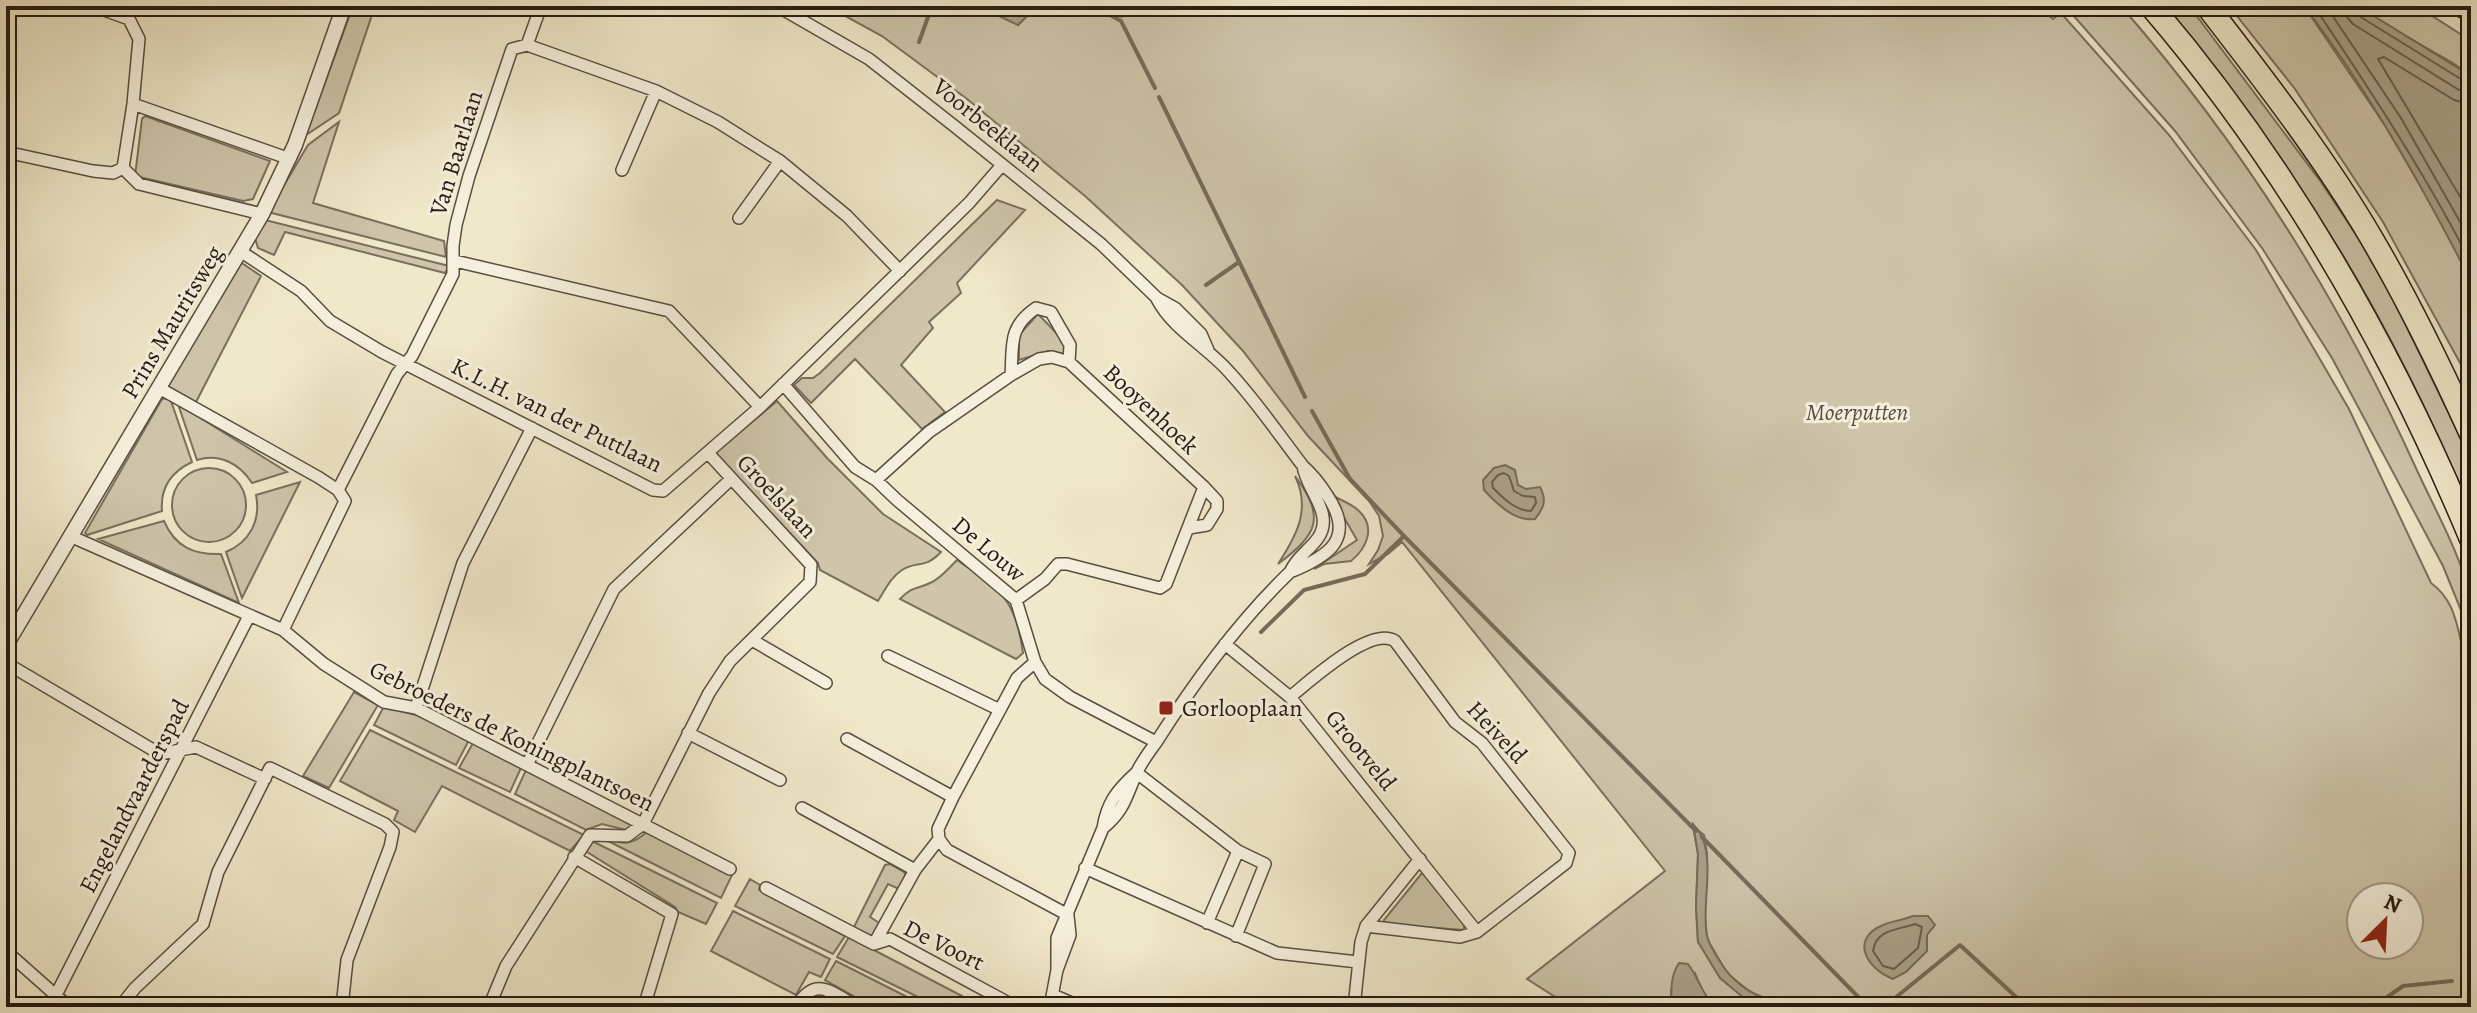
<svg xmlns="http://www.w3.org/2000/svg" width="2477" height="1013" font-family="Alegreya,serif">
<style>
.green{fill:#cec5ab;stroke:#7a705e;stroke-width:2;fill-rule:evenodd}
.water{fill:#aba28b;stroke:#766c5a;stroke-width:2}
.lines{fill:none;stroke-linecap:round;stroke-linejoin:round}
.shore{stroke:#685e4e;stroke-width:2}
.stream{stroke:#766c5a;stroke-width:4}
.minor-casing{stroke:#584e3f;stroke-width:14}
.tertiary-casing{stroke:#584e3f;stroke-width:17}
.trunk-casing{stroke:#261b11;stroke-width:23}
.motorway-casing{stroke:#261b11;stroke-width:25}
.minor{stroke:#f5f0dd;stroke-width:11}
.tertiary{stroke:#f5f0dd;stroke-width:14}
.trunk{stroke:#f0e8ca;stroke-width:20}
.motorway{stroke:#f0e8ca;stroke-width:22}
.poi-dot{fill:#8f2418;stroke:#f5f0dd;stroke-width:3}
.labels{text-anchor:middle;stroke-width:6;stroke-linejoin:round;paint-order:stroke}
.street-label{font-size:24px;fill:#261b11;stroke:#f5f0dd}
.park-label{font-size:24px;font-style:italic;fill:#584e3f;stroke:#f5f0dd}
.poi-label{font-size:24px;fill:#261b11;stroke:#f5f0dd;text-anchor:start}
</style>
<rect width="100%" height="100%" fill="#f0e8ca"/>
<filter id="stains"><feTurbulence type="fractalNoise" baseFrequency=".0025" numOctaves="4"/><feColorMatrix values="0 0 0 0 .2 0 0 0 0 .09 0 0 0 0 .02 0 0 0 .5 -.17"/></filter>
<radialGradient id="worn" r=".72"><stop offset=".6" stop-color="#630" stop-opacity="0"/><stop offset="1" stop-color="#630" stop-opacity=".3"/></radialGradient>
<path class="green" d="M353,6H375L339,113L306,135Z
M827,6H990L997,15L1018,25L1037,6H1077L1123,17L1085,6H2045L2041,10L2053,19L2061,13L2169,135L2256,250L2349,409L2431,583C2462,605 2456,642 2471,673V1007H1860L1837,1003L1770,1000L1750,992L1727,973L1707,939L1704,906L1707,854L1704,835L1693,826L1698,854L1696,907L1698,942L1745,999L1764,1007H1715L1703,993L1695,973L1671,990L1672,1007H1571L1527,979L1665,871L1402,542L1388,554L1369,564L1378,550L1383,536L1379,516L1369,501L1308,436L1243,351L1182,285L1085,196L967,99L882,36ZM2361,897H2409V945H2361Z
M2065,6H2121C2244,148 2337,295 2415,466C2434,508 2459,551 2470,595C2476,617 2471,646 2471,668L2467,625L2443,566L2332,358L2262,248L2175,131Z
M2163,6H2189L2193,11L2321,182L2359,239L2394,301L2471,459V511C2433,421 2390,332 2339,249C2287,163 2224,85 2163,6Z
M2229,6H2304L2386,127L2437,214L2471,281V383L2383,222L2295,89Z
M2353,6H2417L2471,41V76L2453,63Z
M145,116L270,161L253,199L243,201L135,176L142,119Z
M339,122L313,203L444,241L446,257L268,212L308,145Z
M997,200L1025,210L957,283L961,293L929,322L933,328L901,365L945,412L922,429L855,359L811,403L794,385L802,378H813L820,373Z
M265,220L449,266L445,273L285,232L274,255L258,248L255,238Z
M239,261L261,276L196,402L166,385Z
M1038,314L1064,341V354L1048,351L1019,360V335Z
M170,398L192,462C171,472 160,488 162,511L87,535L85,533L162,399Z
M777,401L827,458L883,514L941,552C924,570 917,560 902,570C891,577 885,590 878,601L820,570L818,563L715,453Z
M178,404L287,472L252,483C240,464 220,453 197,460Z
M172 505a37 37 0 1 1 74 0a37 37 0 1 1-74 0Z
M1295,476C1326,518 1318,534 1278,564C1297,535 1311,509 1295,476Z
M300,482L242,598L226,552C250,542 261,520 256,495Z
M1331,495C1339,499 1352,504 1359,511C1376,527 1367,548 1351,561L1324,564L1314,569L1357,540Z
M164,521C175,547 194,555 221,554L239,603L98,539Z
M957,560C1001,590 1015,598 1023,653L1016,659L900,599C912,586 916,590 930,583C940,579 949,568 957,560Z
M354,692L378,705L329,788L303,776Z
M386,707L423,717L469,740L456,765L374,725L383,708Z
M370,730L584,835L570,851L442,786L415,832L394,820L398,811L340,781Z
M473,743L521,768L510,792L459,768Z
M526,770L635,826L626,830L602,824L586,830L515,794Z
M648,831L732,875L721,898L602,838C624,844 630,847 648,831Z
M592,841L717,903L706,924L678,912L675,907L584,850Z
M890,864L904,872L906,876L899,889L888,884L870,917L881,924L874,937L853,929L885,865Z
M1422,873H1425L1464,924V930L1384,924V920Z
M750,879L760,885L759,890L845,936L833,954L735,906Z
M733,911L830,959L821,977L809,972L796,995L711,951Z
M849,937L962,996L957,1007H938L837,957Z
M836,961L927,1007H873L825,980Z"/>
<path class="water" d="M990,6H1037L1018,25L997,15Z
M2304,6H2353L2364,10L2471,76V281C2422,186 2369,91 2304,6Z
M1505,465L1515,470L1518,485L1526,489L1540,487C1547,500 1544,508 1535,519C1515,522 1497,504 1484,490L1483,480L1494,468Z
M1693,824C1720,851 1700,901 1707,936C1709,945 1716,955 1721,963C1731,980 1750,994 1769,1000C1798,1008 1830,1001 1860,1007H1764L1745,999L1720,978L1698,942L1696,907L1698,854Z
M1913,916H1928L1935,925L1927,935V951L1906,972L1893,979C1867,969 1849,939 1883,925C1892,921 1903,920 1913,916Z
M1679,963L1688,964C1699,978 1702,995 1715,1007H1672C1671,992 1670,976 1679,963Z"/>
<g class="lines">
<path class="shore" d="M2314,6C2370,90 2425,173 2471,263
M2326,6L2401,118L2471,241
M2344,6L2347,17L2353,24L2459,90L2471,92
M2355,6L2359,16L2464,81L2471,82
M2471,104L2454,100L2384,57L2378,59L2471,215
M1504,473L1509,476L1514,491L1523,496L1535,497L1536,503L1531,511C1516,511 1503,498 1493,488L1492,482L1498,475Z
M1915,924L1922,927L1918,948L1894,969L1883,966L1873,951C1876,929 1898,930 1915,924Z"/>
<path class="stream" d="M1069,6L1110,15L1121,21L1155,88
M919,42L932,6
M1159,97L1305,397
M1206,285L1239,262
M1404,536L1696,831
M1261,632L1304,590L1365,574L1404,536L1350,479L1312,411
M1702,837L1868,1007
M1884,1007L1960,945L2027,1007
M2373,1007L2403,986L2452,981"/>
<defs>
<path id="minor" d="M93,6L129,19L139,39L133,104L123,168
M777,6L869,59L953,125L1101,244L1157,298L1175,308L1201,334L1208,350
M527,45L656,91L718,122L780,161L847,216L900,271
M527,45L541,6
M133,104L290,159
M6,152L93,171L113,173L123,168L139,184L262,214
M622,170L656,91
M739,218L780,161
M240,251L301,291L330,321L382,352L653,490L663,491L760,407L969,203L1002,165
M455,261L669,311L760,407
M1157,299C1174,331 1207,346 1230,373C1257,402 1279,435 1303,466C1313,475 1320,484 1327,495C1356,538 1330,556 1290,572
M1011,375C1013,345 1008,327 1036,308L1051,312L1070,345L1069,362
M783,384L855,467L876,480L897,500L1016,600L1035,662L1045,679L1070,697L1156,742
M159,388L318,477L338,490L345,501L283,630
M876,480L929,432L1011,375L1039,359L1052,357L1069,362L1204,487L1166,584L1160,588L1067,564H1058L1045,579L1016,600
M338,490L397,374L412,356L453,274V246L456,225L469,176L512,49L527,45
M1189,528L1207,525L1217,509V501L1204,487
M70,536L283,630L324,664L384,702L416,708L730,869
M752,640L826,683
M1225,644L1290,697L1477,932
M888,656L1000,710
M6,663L160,754L196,747L265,779
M1290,697C1310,681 1371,625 1395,641L1455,722L1482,743L1569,853L1566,863L1477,932L1460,937L1366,926
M416,708L463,563L532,428
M688,733L780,780
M847,739L953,797
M528,763L614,589L731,479
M1137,773L1238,851L1207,923
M802,808L915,870
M1103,828C1125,810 1126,796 1137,772C1142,761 1150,751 1157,741C1195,681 1238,622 1290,572C1298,555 1308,552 1318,538C1335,513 1306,490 1303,466
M939,839L947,850L1068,915
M574,857L672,914L644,1007
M1085,868L1277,953L1358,962
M766,888L874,944L890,939L1016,1007
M1236,936L1265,864L1238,851
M874,944L915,870L939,839L938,829L953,797L1017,678L1035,662
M6,951L69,1007
M1057,970V938L1103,828C1107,803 1117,790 1136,773
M56,995L249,616
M1053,995L1081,1007
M120,1007L135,988L203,924L218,872L270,768L385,824L393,832L390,847L347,960L342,1007
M489,1007L506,966L590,835L627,836L643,824L709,693L730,661L810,582L811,565L709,454
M796,1007C816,974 831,993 858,1007
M1050,1007L1057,970L1070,935L1068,916
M1354,1007L1361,942L1366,926L1420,859"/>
<path id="tertiary" d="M6,645L262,214L295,145L344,6"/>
<path id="trunk" d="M2461,6L2471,12"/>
<path id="motorway" d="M2151,6C2287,165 2391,347 2471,539
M2207,6C2265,81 2324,157 2372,239C2409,302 2441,368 2471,434"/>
</defs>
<use href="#minor" class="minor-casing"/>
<use href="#tertiary" class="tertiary-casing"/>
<use href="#trunk" class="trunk-casing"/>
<use href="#motorway" class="motorway-casing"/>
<use href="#minor" class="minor"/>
<use href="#tertiary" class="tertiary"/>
<use href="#trunk" class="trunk"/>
<use href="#motorway" class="motorway"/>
</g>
<rect class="poi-dot" x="1158" y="700" width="16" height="16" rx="4"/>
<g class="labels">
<g class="street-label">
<text transform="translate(988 125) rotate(39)" y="8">Voorbeeklaan</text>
<text transform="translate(456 153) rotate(-73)" y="8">Van Baarlaan</text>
<text transform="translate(172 322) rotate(-59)" y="8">Prins Mauritsweg</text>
<text transform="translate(1151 409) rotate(43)" y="8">Booyenhoek</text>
<text transform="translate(557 415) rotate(26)" y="8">K.L.H. van der Puttlaan</text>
<text transform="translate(777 496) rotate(47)" y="8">Groelslaan</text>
<text transform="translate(989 549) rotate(40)" y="8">De Louw</text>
<text transform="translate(1497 732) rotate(47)" y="8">Heiveld</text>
<text transform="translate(512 736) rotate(26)" y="8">Gebroeders de Koningplantsoen</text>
<text transform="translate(1361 750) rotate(51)" y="8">Grootveld</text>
<text transform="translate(134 796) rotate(-63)" y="8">Engelandvaarderspad</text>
<text transform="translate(944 945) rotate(26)" y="8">De Voort</text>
</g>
<g class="park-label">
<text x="1857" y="420">Moerputten</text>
</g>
<g class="poi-label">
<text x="1182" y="716">Gorlooplaan</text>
</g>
</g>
<rect width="2477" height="1013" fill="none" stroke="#f0e8ca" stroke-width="32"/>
<rect x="8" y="8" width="2461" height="997" fill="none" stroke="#261b11" stroke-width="4"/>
<rect x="16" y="16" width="2445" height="981" fill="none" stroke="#261b11" stroke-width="2"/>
<g transform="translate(2385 921) rotate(24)"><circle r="38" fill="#f5f0dd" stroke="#a29b8b" stroke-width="2"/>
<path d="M0-6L14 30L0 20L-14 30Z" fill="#8f2418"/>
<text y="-12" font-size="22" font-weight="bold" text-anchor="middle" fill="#261b11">N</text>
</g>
<rect width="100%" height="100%" filter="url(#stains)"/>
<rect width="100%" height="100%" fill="url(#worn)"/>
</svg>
